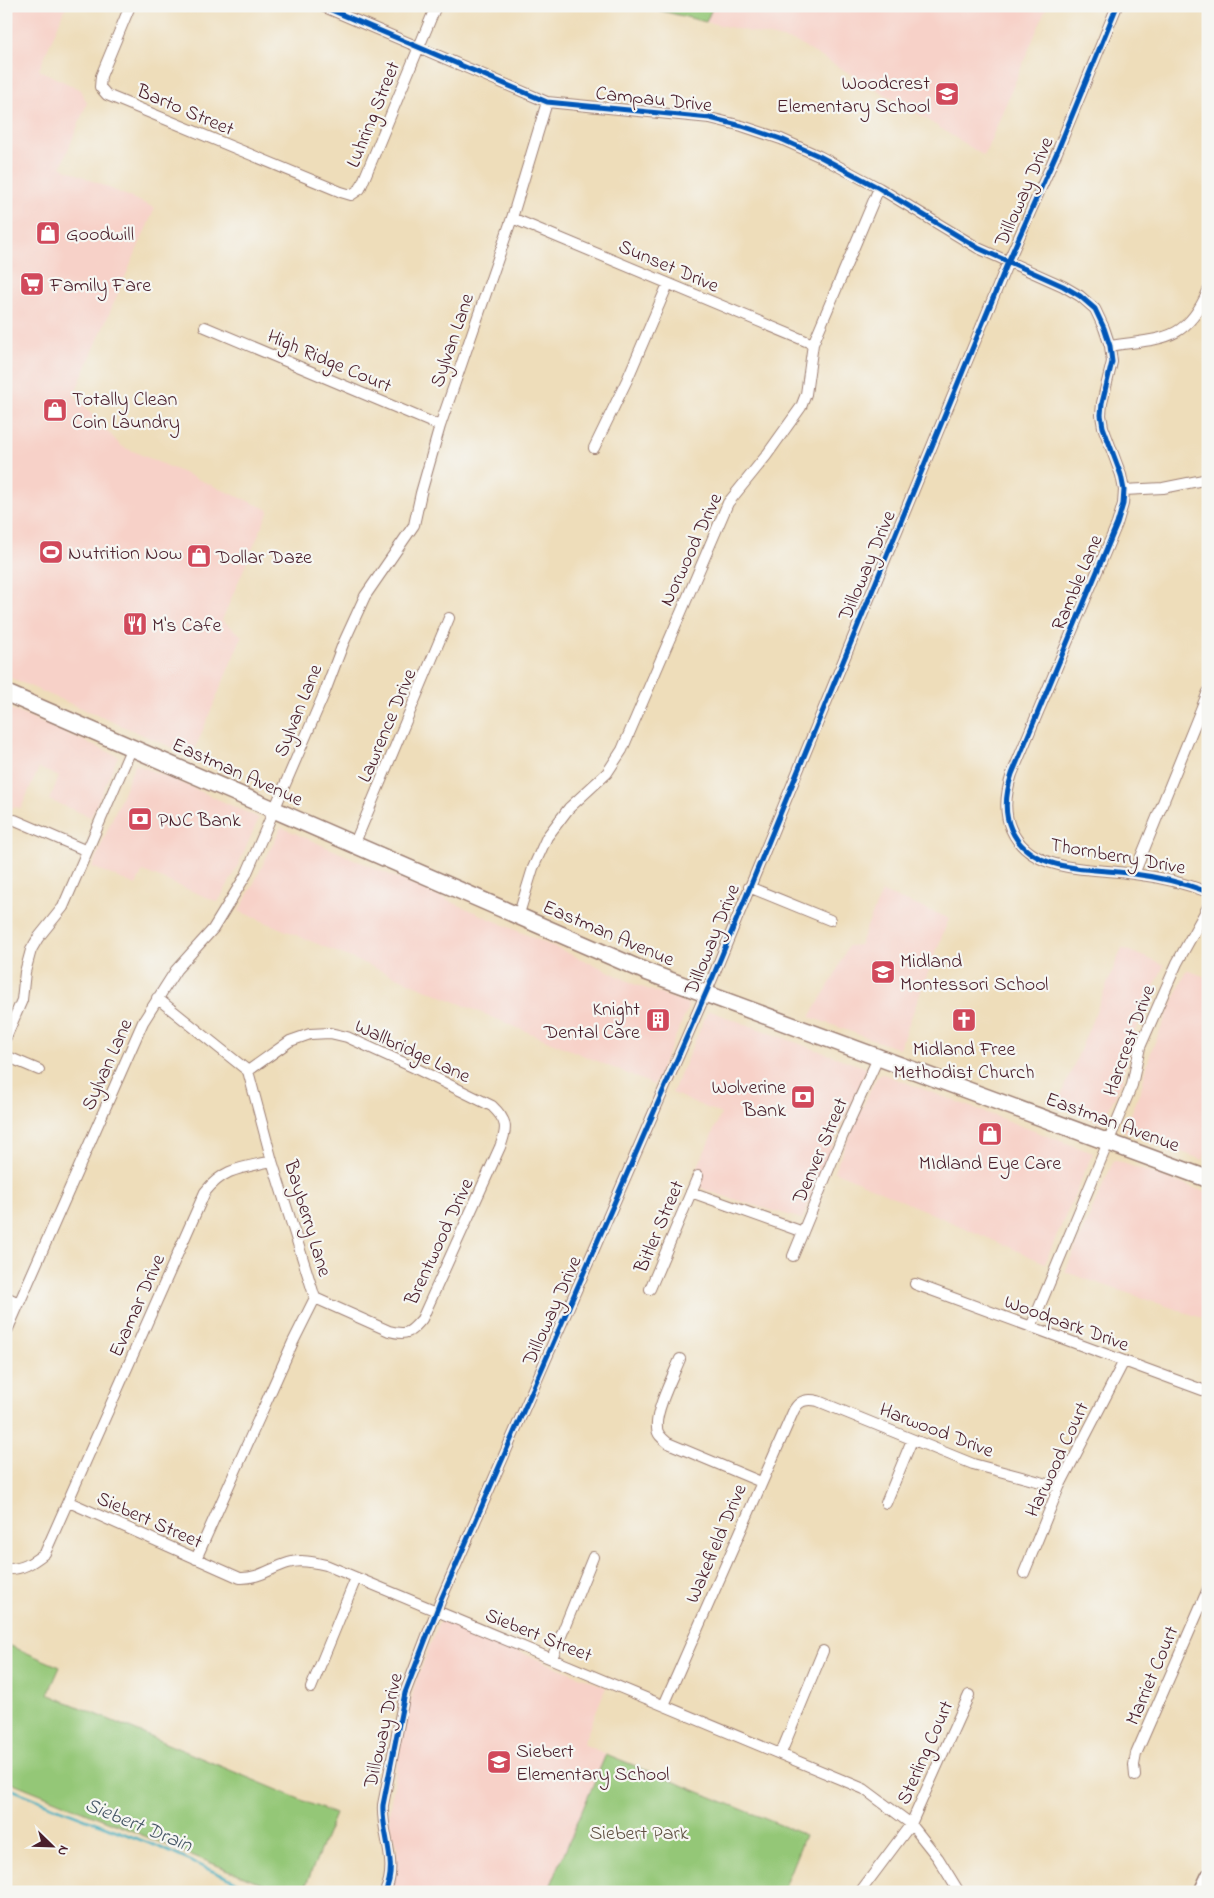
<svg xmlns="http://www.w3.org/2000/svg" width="1214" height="1898" font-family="'Indie Flower',sans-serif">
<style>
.built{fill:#f7d1c8}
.green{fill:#94c777;stroke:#6f7351}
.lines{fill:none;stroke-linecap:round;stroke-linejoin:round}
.stream{stroke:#42aec0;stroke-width:2.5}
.minor-casing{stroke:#9c7e72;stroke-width:12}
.tertiary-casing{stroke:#9c7e72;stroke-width:15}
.primary-casing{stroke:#9c7e72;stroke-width:19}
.minor{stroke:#fff;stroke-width:10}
.tertiary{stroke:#fff;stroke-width:12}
.primary{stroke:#fff;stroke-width:16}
.cycleway-casing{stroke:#f6f6f2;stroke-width:8}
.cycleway{stroke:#0057b8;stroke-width:5}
.labels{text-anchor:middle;stroke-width:4.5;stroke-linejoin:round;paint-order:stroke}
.poi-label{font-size:20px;fill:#4a1f2b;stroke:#f6f6f2;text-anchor:start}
.street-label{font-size:20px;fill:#4a1f2b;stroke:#f6f6f2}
.park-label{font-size:20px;fill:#605142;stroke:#f6f6f2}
.water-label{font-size:21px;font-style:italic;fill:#475867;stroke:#f6f6f2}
</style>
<rect width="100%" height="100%" fill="#f6f6f2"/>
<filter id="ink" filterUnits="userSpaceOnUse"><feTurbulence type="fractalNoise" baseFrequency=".02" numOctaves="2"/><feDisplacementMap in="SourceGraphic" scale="10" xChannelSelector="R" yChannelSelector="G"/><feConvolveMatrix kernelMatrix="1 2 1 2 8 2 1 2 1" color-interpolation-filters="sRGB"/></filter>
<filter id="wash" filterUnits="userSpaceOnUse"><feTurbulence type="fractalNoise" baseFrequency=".0096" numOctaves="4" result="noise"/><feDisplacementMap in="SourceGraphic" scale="20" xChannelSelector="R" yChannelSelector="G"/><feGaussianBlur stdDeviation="1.12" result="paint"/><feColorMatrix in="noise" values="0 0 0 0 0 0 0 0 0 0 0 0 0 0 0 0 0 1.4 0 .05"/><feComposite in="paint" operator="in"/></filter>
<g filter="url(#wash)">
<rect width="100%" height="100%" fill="#eeddba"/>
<path class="built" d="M6,6H66L39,70L81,90L87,103L61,167L155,208L74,395L121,446L269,510L222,620L242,636L192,756L6,676Z
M713,6H1047L984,156L918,114L796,42L706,22Z
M6,707L118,756L91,817L49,800L59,777L39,768L21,808L15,807L6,810Z
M135,764L180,782L259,818L235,872L218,902L143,871L136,885L92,867Z
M281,827L602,968L636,985L687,1003L688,1005L687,1011L654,1085L239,911L253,885Z
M882,892L949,918L899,1049L810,1017L835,975L848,946L859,945Z
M1122,948L1164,965L1129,1046L1123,1080L1102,1123L1057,1106Z
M1187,970L1208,978V1148L1203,1160L1124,1131L1141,1089L1151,1051Z
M710,1011L852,1063L862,1066L867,1069L837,1135L802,1219L736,1200L705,1190L699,1186L702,1175L696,1171L721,1114L672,1093L707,1013Z
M883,1074L1093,1153L1045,1263L834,1171L872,1086L878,1075Z
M1114,1160L1208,1193V1320L1065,1272Z
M442,1620L606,1687L583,1744L606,1754L548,1892H389L394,1878L397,1852V1845L389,1822V1813L404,1724L416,1681L439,1622Z"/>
<path class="green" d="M642,6H713L706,22Z
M6,1644L60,1667L48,1694L335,1814L303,1892H283L6,1780Z
M606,1754L805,1835L782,1892H548Z"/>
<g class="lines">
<path class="stream" d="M6,1787L55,1807L159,1847L259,1892"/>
</g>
</g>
<g filter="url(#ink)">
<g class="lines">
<defs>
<path id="minor" d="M130,6L101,76L100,87L107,95L341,192L351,195L360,189L436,6
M322,6L547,102L710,118L742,126L781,139L819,156L879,188L978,248L1063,286L1080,296L1095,309L1104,328L1110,346L1112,362L1102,403L1101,415L1103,427L1121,475L1124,490L1123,504L1117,524L1012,774C1006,792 1003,811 1011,829C1031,875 1092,867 1134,874C1159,877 1184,883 1208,892
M512,218L813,344
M205,327L440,426
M1110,346C1160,338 1186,343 1208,291
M594,448L627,380L668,284
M1124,490L1163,488L1208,479
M15,820L87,851
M354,845L449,618
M1134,874L1208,692
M749,887L830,920
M518,917L533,868L547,837L569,808L607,773L622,750L728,503L766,456L801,407L806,394L813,344L879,188
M157,998L248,1071L272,1161L315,1298L293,1342L196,1559
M6,1037L22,1000L25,972L31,950L38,938L63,907L132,747
M6,1056L39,1070
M248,1071L290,1041L310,1034L330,1033L347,1037L415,1068L492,1106C507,1120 508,1128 500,1147L422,1319C411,1332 407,1336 389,1331L315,1298
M691,1192L803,1232
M793,1256L842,1137L878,1058
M915,1284L1208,1392
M650,1289L698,1176
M6,1297L19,1303
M1031,1327L1132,1085L1140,1047L1177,963L1208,907
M6,1333L143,1022L176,970L213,929L246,875L324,694L343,644L365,596L414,525L421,493L440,426L512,218L547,102
M680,1359C673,1376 655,1411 657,1428C657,1435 663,1439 668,1443L761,1482
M69,1502L240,1578C258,1579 271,1568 288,1563C300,1559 314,1562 326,1565L864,1789L911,1824L938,1858L959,1892
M886,1503L912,1440
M6,1569C22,1570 32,1563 45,1553L205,1192C225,1167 243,1168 272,1161
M1024,1573L1059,1487L1124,1361
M552,1658L593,1557
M311,1688L356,1578
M664,1705L793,1412C798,1401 806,1398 818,1401L973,1464L1059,1487
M781,1753L823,1651
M1135,1776L1134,1765L1136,1754L1208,1589
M385,1892C399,1863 381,1834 383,1805L405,1693L440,1602L712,979L1008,262L1057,152L1117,6
M860,1892L911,1824L969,1695"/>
<path id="tertiary" d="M1200,1892L1208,1875"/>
<path id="primary" d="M6,693L647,972L1208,1179"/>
</defs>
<use href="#minor" class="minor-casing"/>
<use href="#tertiary" class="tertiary-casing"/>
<use href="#primary" class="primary-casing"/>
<use href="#minor" class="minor"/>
<use href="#tertiary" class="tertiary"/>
<use href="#primary" class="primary"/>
<defs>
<path id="cycleway" d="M322,6L547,102L710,118L742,126L781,139L819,156L879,188L978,248L1063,286L1080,296L1095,309L1104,328L1110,346L1112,362L1102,403L1101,415L1103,427L1121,475L1124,490L1123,504L1117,524L1012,774C1006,792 1003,811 1011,829C1031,875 1092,867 1134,874C1159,877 1184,883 1208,892
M385,1892C399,1863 381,1834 383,1805L405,1693L440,1602L712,979L1008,262L1057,152L1117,6"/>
</defs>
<use href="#cycleway" class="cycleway-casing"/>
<use href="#cycleway" class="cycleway"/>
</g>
</g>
<defs>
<symbol id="school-square" viewBox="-11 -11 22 22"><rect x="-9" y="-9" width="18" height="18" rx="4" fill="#d1495b" stroke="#f6f6f2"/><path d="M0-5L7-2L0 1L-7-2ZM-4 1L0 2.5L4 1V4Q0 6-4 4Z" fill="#fff"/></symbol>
<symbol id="shop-square" viewBox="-11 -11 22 22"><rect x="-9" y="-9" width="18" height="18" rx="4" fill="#d1495b" stroke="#f6f6f2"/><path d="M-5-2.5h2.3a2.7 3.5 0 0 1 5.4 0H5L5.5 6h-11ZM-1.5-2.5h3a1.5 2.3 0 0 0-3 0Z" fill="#fff"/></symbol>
<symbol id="supermarket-square" viewBox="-11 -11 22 22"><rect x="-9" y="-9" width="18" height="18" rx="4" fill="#d1495b" stroke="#f6f6f2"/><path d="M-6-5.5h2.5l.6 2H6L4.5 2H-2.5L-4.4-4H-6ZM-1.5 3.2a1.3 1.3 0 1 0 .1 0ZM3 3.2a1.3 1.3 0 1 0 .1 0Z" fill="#fff"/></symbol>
<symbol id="stadium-square" viewBox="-11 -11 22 22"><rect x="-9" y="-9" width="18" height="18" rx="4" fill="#d1495b" stroke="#f6f6f2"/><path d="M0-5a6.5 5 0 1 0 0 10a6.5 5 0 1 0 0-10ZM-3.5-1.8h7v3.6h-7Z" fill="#fff"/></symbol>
<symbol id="restaurant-square" viewBox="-11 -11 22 22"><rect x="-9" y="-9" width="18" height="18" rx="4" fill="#d1495b" stroke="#f6f6f2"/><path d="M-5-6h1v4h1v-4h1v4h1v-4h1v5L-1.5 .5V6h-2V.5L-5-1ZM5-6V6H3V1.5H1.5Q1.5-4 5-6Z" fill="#fff"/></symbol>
<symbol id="bank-square" viewBox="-11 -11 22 22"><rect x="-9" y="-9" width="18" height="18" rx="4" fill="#d1495b" stroke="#f6f6f2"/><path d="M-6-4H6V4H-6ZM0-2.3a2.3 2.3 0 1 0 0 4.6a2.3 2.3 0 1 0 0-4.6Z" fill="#fff"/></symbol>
<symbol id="building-square" viewBox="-11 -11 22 22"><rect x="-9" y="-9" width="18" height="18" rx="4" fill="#d1495b" stroke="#f6f6f2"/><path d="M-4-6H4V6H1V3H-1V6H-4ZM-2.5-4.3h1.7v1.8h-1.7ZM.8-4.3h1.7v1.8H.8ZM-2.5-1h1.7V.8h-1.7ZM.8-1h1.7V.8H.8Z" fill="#fff"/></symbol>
<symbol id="church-square" viewBox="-11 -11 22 22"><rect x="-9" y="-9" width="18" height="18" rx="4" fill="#d1495b" stroke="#f6f6f2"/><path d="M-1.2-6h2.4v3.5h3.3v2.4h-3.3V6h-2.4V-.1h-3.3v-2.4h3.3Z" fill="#fff"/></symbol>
</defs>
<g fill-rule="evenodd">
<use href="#school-square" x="933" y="80" width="28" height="28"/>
<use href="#shop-square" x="34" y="219" width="28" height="28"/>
<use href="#supermarket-square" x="18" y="270" width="28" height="28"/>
<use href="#shop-square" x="41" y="396" width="28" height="28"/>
<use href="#stadium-square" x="37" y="538" width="28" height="28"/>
<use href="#shop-square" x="185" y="542" width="28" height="28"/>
<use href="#restaurant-square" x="121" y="610" width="28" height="28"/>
<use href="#bank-square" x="126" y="805" width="28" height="28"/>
<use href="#school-square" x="869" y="958" width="28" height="28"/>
<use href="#building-square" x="644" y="1006" width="28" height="28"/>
<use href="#church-square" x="950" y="1006" width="28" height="28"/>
<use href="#bank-square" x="789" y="1083" width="28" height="28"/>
<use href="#shop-square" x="976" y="1120" width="28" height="28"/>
<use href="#school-square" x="485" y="1748" width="28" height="28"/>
</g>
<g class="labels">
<g class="poi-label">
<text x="930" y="89" text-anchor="end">Woodcrest<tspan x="930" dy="23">Elementary School</tspan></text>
<text x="66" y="240">Goodwill</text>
<text x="50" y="291">Family Fare</text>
<text x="72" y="405">Totally Clean<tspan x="72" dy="23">Coin Laundry</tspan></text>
<text x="68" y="559">Nutrition Now</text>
<text x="216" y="563">Dollar Daze</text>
<text x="152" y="631">M's Cafe</text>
<text x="158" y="826">PNC Bank</text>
<text x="900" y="967">Midland<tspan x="900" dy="23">Montessori School</tspan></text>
<text x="640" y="1015" text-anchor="end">Knight<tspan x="640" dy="23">Dental Care</tspan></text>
<text x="964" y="1055" text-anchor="middle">Midland Free<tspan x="964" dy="23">Methodist Church</tspan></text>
<text x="786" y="1093" text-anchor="end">Wolverine<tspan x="786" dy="23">Bank</tspan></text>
<text x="990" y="1169" text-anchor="middle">MIdland Eye Care</text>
<text x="516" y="1757">Siebert<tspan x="516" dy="23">Elementary School</tspan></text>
</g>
<g class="street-label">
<text transform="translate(654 98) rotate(6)" y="7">Campau Drive</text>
<text transform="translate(186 109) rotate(23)" y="7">Barto Street</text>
<text transform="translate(372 114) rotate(-68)" y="7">Luhring Street</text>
<text transform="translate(1023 191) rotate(-66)" y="7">Dilloway Drive</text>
<text transform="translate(669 265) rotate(23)" y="7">Sunset Drive</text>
<text transform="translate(451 340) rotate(-71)" y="7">Sylvan Lane</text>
<text transform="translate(330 360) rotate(23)" y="7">High Ridge Court</text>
<text transform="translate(690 549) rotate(-65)" y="7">Norwood Drive</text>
<text transform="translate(866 565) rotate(-67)" y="7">Dilloway Drive</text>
<text transform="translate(1076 582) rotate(-67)" y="7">Ramble Lane</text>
<text transform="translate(297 710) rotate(-68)" y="7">Sylvan Lane</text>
<text transform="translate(386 725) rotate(-67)" y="7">Lawrence Drive</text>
<text transform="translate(238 771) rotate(24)" y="7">Eastman Avenue</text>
<text transform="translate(1118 855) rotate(10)" y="7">Thornberry Drive</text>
<text transform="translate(609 932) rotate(23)" y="7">Eastman Avenue</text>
<text transform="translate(711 939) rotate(-68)" y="7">Dilloway Drive</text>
<text transform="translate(1128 1040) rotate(-70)" y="7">Harcrest Drive</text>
<text transform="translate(413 1050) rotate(25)" y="7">Wallbridge Lane</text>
<text transform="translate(106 1064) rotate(-66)" y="7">Sylvan Lane</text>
<text transform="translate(1113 1121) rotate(20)" y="7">Eastman Avenue</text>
<text transform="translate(819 1150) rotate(-67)" y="7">Denver Street</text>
<text transform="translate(309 1218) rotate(73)" y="7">Bayberry Lane</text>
<text transform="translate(658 1226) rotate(-67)" y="7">Bitler Street</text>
<text transform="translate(438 1241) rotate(-65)" y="7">Brentwood Drive</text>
<text transform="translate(136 1305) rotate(-66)" y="7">Evamar Drive</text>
<text transform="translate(551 1310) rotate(-66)" y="7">Dilloway Drive</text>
<text transform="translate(1067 1322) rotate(20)" y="7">Woodpark Drive</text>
<text transform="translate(937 1429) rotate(21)" y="7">Harwood Drive</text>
<text transform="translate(1056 1459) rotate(-65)" y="7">Harwood Court</text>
<text transform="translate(150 1519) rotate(24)" y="7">Siebert Street</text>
<text transform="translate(715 1543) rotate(-67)" y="7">Wakefield Drive</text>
<text transform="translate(539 1634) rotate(22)" y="7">Siebert Street</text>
<text transform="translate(1151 1675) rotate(-67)" y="7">Marriet Court</text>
<text transform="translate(382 1730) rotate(-77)" y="7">Dilloway Drive</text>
<text transform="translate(924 1752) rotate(-66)" y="7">Sterling Court</text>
</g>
<g class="park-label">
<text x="639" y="1839">Siebert Park</text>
</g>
<g class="water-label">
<text transform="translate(139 1824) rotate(22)" y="7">Siebert Drain</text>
</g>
</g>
<rect width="1214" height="1898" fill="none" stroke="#f6f6f2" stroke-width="25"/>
<g transform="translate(52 1846) rotate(113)" stroke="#f6f6f2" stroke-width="4" paint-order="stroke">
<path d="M0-4L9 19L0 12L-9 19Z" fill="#4a1f2b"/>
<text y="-8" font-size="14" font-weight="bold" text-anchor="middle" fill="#4a1f2b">N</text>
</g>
</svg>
